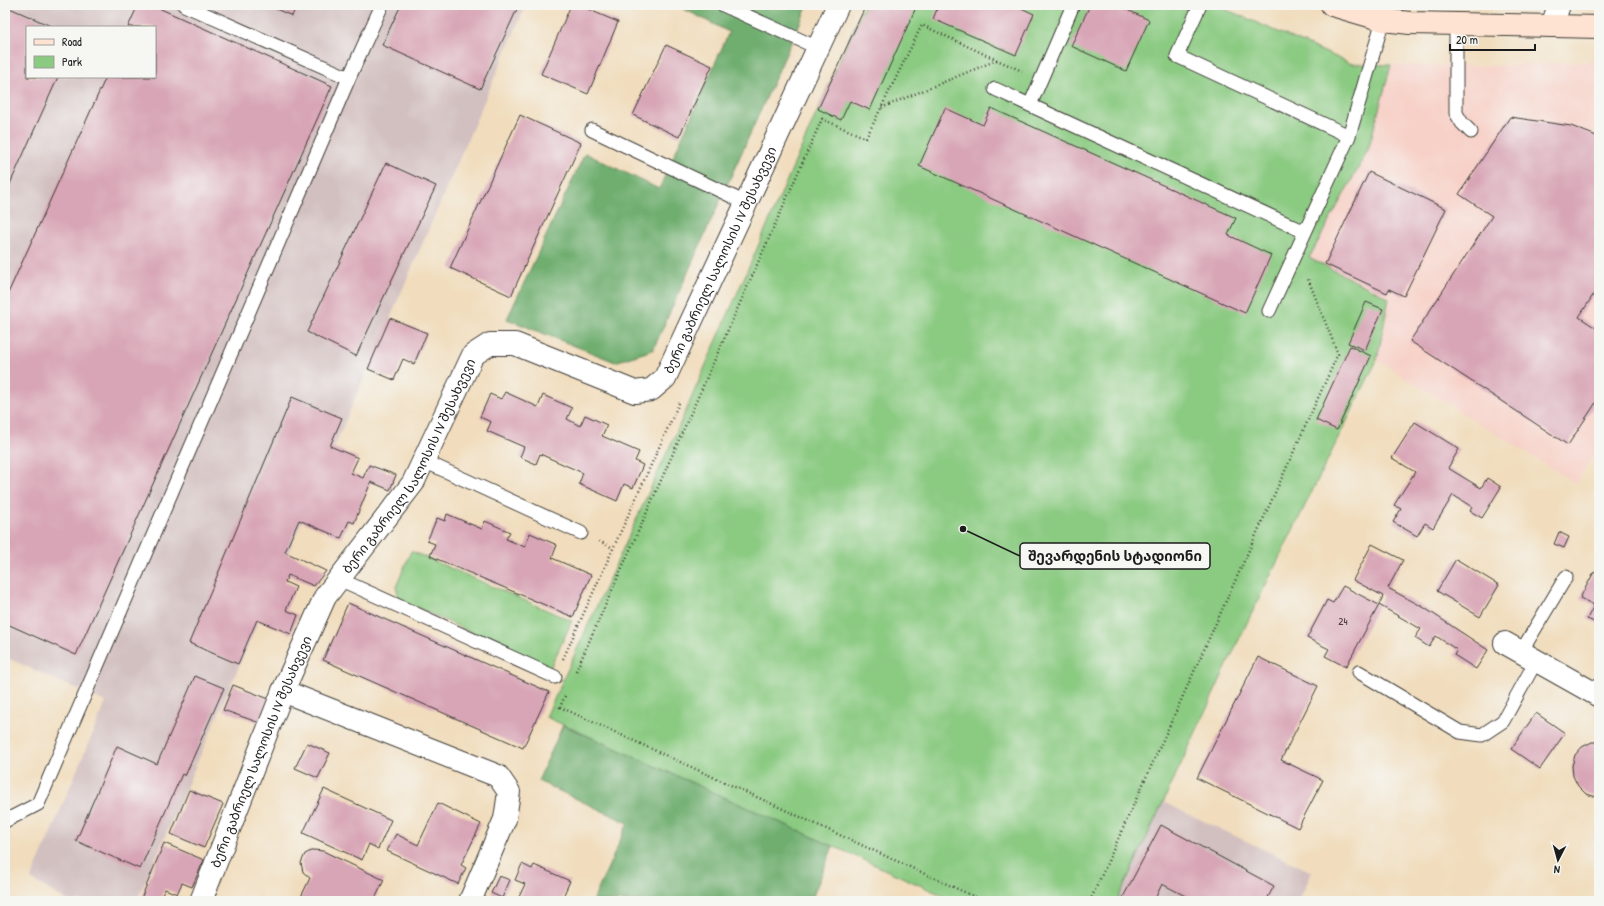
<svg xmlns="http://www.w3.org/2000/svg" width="1604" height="906" font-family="'Patrick Hand','Noto Sans Georgian',sans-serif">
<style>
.built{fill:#f7d1c8}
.industrial{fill:#d2bfc0;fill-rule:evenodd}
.green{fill:#8aca81;stroke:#53734e}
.forest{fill:#6fae6f;stroke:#466546}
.building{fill:#d8a5b6}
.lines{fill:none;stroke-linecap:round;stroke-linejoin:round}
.service-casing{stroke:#3c3934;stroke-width:15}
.minor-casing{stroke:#3c3934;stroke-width:24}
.secondary-casing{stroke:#3c3934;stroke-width:24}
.path{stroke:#3c3934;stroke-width:2.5;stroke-dasharray:1 3;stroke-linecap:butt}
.service{stroke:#fff;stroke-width:13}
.minor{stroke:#fff;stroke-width:22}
.secondary{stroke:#fee3d2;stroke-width:22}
.labels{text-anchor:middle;stroke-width:3;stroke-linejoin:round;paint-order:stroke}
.number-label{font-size:11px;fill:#4b3e42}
.street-label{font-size:13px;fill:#1c1c1c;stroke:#f6f6f2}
.leader{fill:none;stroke:#1c1c1c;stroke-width:1.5}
.callout-dot{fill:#1c1c1c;stroke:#f6f6f2;stroke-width:1.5}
.callout{fill:#f6f6f2;stroke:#1c1c1c;stroke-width:1.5}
.callout-label{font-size:14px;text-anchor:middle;font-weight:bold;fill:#1c1c1c}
</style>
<rect width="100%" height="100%" fill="#f6f6f2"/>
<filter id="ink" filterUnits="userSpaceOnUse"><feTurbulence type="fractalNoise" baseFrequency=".025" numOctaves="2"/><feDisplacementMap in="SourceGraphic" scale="8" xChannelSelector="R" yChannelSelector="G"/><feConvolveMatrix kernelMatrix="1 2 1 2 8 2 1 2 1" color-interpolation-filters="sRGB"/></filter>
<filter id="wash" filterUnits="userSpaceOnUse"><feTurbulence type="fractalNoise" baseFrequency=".012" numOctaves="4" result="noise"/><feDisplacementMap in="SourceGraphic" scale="16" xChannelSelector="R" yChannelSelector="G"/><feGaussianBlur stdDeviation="0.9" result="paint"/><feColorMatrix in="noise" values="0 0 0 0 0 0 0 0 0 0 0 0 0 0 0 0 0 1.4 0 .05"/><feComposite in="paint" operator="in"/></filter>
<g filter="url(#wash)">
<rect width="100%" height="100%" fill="#f1ddbd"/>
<path class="built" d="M1599,61V443L1577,484L1377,360L1388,298L1308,259L1368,150L1391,65L1494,66Z"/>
<path class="industrial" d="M5,5H526L137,901H68L31,879L106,702L5,657ZM27,27H155V77H27Z
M1163,802L1312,872L1299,901H1117Z"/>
<path class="green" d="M864,5H1216L1352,64L1391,65L1368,150L1309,258L1389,298L1377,360L1242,633L1117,901H955L546,717L679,426Z
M411,551L572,621L550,668L400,600L396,587Z"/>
<path class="forest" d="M676,5H808L653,350L615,362L507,319L585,153L659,189L729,32Z
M563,725L833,846L811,901H593L628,823L538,781Z"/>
<g id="blocks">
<path class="building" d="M138,5H152L332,86L76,655L5,623V300L106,77H155V27H128Z
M267,5H297L292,16Z
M401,5H519L480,89L382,45Z
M571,5H578L618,22L588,94L541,74Z
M866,5H917L870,110L850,101L841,120L818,109Z
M929,5H1015L1034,14L1016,55L933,19L937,9Z
M1090,5H1117L1149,20L1126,71L1071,46Z
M5,6L53,27H27V77H58L5,195Z
M666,45L712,66L679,137L633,115Z
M945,108L983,125L991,108L1236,218L1228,235L1271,255L1245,313L919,166Z
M520,115L581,143L511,296L450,268Z
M1510,117L1571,126L1599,137V286L1579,317L1599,330V398L1568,445L1410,341L1492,216L1459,194Z
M386,163L436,186L356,356L307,332Z
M1369,172L1446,209L1404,296L1389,289L1387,293L1325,264Z
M1366,302L1383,309L1365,350L1348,343Z
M390,318L427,333L414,364L403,359L394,380L368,369Z
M1350,346L1371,356L1337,430L1316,420Z
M505,392L538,407L543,395L572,408L567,419L580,426L585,415L607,425L602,436L639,452L635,461L643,465L633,488L624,484L617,501L579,484L583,473L540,454L536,464L520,457L524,447L487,431L491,422L480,417L490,394L501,399Z
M292,397L342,418L330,446L358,458L351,473L363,478L369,465L396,475L390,490L371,482L354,523L349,521L341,538L299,520L285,552L326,571L314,586L288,575L285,582L296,587L286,610L298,615L291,634L257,620L238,664L189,643Z
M1415,422L1459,449L1448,468L1481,488L1487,478L1501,487L1482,518L1470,511L1472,507L1453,495L1433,528L1425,523L1417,536L1393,522L1401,509L1394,505L1415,472L1392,458Z
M447,514L482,529L485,521L510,532L506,539L525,547L530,533L557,545L552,558L591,575L573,617L430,556L435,544L427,541L437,518L445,521Z
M1559,532L1569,537L1564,548L1554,544Z
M1372,544L1403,560L1388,588L1423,607L1488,650L1476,669L1454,655L1457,650L1436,636L1429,647L1415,638L1421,629L1379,605L1383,596L1353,580Z
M1456,559L1499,585L1480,617L1437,591Z
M1594,572L1599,575V624L1587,619L1594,605L1580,598Z
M1343,586L1379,605L1346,667L1325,656L1329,649L1307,638L1327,600L1333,603Z
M348,603L549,692L523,748L323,660Z
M1258,657L1318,686L1281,760L1323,780L1298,828L1197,778Z
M195,676L224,688L185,776L182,774L140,869L76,841L117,746L157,764Z
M233,685L269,699L260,723L223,710Z
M1536,713L1565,733L1540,769L1511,749Z
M1592,742H1599V797H1597L1586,794L1578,786L1573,776L1572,766L1575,755L1582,747Z
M307,743L330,753L318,778L295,768Z
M324,789L391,820L378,849L369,844L362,860L303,833Z
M189,790L223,804L204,848L171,834Z
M438,803L481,824L461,865L466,868L458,884L387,851L396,834L418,845Z
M1161,825L1274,886L1266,901H1195L1162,884L1154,901H1121Z
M164,843L204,860L192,887L182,883L177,894L165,889L159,901H140Z
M313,850L323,851L384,880L374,901H299L310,878L303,872L301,863L305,854Z
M522,864L532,869L534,865L570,881L561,901H528L519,897L525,884L515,880Z
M499,876L510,880L502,898L491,893Z"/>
</g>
</g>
<g filter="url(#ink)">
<use href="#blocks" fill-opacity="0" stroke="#3c3934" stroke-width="1"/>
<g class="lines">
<defs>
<path id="service" d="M184,5L349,78
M723,5L818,48
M1200,5L1177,56L1349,136L1383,20
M1456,24V113L1462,123L1471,132
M995,89L1305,232
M1030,105L1073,5
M592,130L746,203
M1269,311L1349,136
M424,461L581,533
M339,579L555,677
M1521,652L1566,577
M1359,672L1460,732L1482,735L1503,721L1536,661
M5,821L38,804L349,78L382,5"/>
<g id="minor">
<path d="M1552,26L1559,5"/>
<path d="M1505,643L1599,696"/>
<path d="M283,691L498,776L509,792L505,819L470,901"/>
<path id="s1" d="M201,901L283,691L325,597L413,483L473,355L490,344H515L635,392L651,390L665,378L838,5"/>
</g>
<path id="secondary" d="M1332,5L1383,20L1410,23L1599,27"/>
</defs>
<use href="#service" class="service-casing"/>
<use href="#minor" class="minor-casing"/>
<use href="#secondary" class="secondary-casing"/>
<path class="path" d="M997,60L881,108L922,25L997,60L1022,71
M599,541L613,548
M563,659L680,401
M576,671L822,119L866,138L881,108
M565,696L560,707L984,901
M1090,901L1338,354L1308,279"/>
<use href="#service" class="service"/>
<use href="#minor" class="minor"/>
<use href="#secondary" class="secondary"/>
</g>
</g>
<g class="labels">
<g class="number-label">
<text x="1343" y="625">24</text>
</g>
<g class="street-label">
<text dy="5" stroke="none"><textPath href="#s1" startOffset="953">ბერი გაბრიელ სალოსის IV შესახვევი</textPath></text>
<text dy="5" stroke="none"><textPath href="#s1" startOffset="485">ბერი გაბრიელ სალოსის IV შესახვევი</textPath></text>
<text dy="5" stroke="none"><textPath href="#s1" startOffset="161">ბერი გაბრიელ სალოსის IV შესახვევი</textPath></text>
</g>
</g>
<path class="leader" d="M963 529L1020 556"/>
<circle class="callout-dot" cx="963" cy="529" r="4"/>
<rect class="callout" x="1020" y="543" width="190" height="26" rx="4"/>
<g class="callout-label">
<text x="1115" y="561">შევარდენის სტადიონი</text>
</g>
<rect width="1604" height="906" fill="none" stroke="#f6f6f2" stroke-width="20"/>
<rect x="26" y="26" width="130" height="52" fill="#f6f6f2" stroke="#9f9f9c"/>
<rect x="34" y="39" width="20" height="6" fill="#fee3d2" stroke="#9f9f9c"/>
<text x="62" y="46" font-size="12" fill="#1c1c1c">Road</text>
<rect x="34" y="56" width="20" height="12" fill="#8aca81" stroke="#9f9f9c"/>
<text x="62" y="66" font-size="12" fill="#1c1c1c">Park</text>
<g transform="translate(1558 860) rotate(186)" stroke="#f6f6f2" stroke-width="3" paint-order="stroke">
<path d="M0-3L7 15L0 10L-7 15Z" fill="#1c1c1c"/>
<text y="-6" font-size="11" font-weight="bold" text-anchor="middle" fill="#1c1c1c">N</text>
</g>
<path d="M1450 44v6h85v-6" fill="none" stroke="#1c1c1c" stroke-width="2"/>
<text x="1456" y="44" font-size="12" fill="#1c1c1c" stroke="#f6f6f2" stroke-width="3" paint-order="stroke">20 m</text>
</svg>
